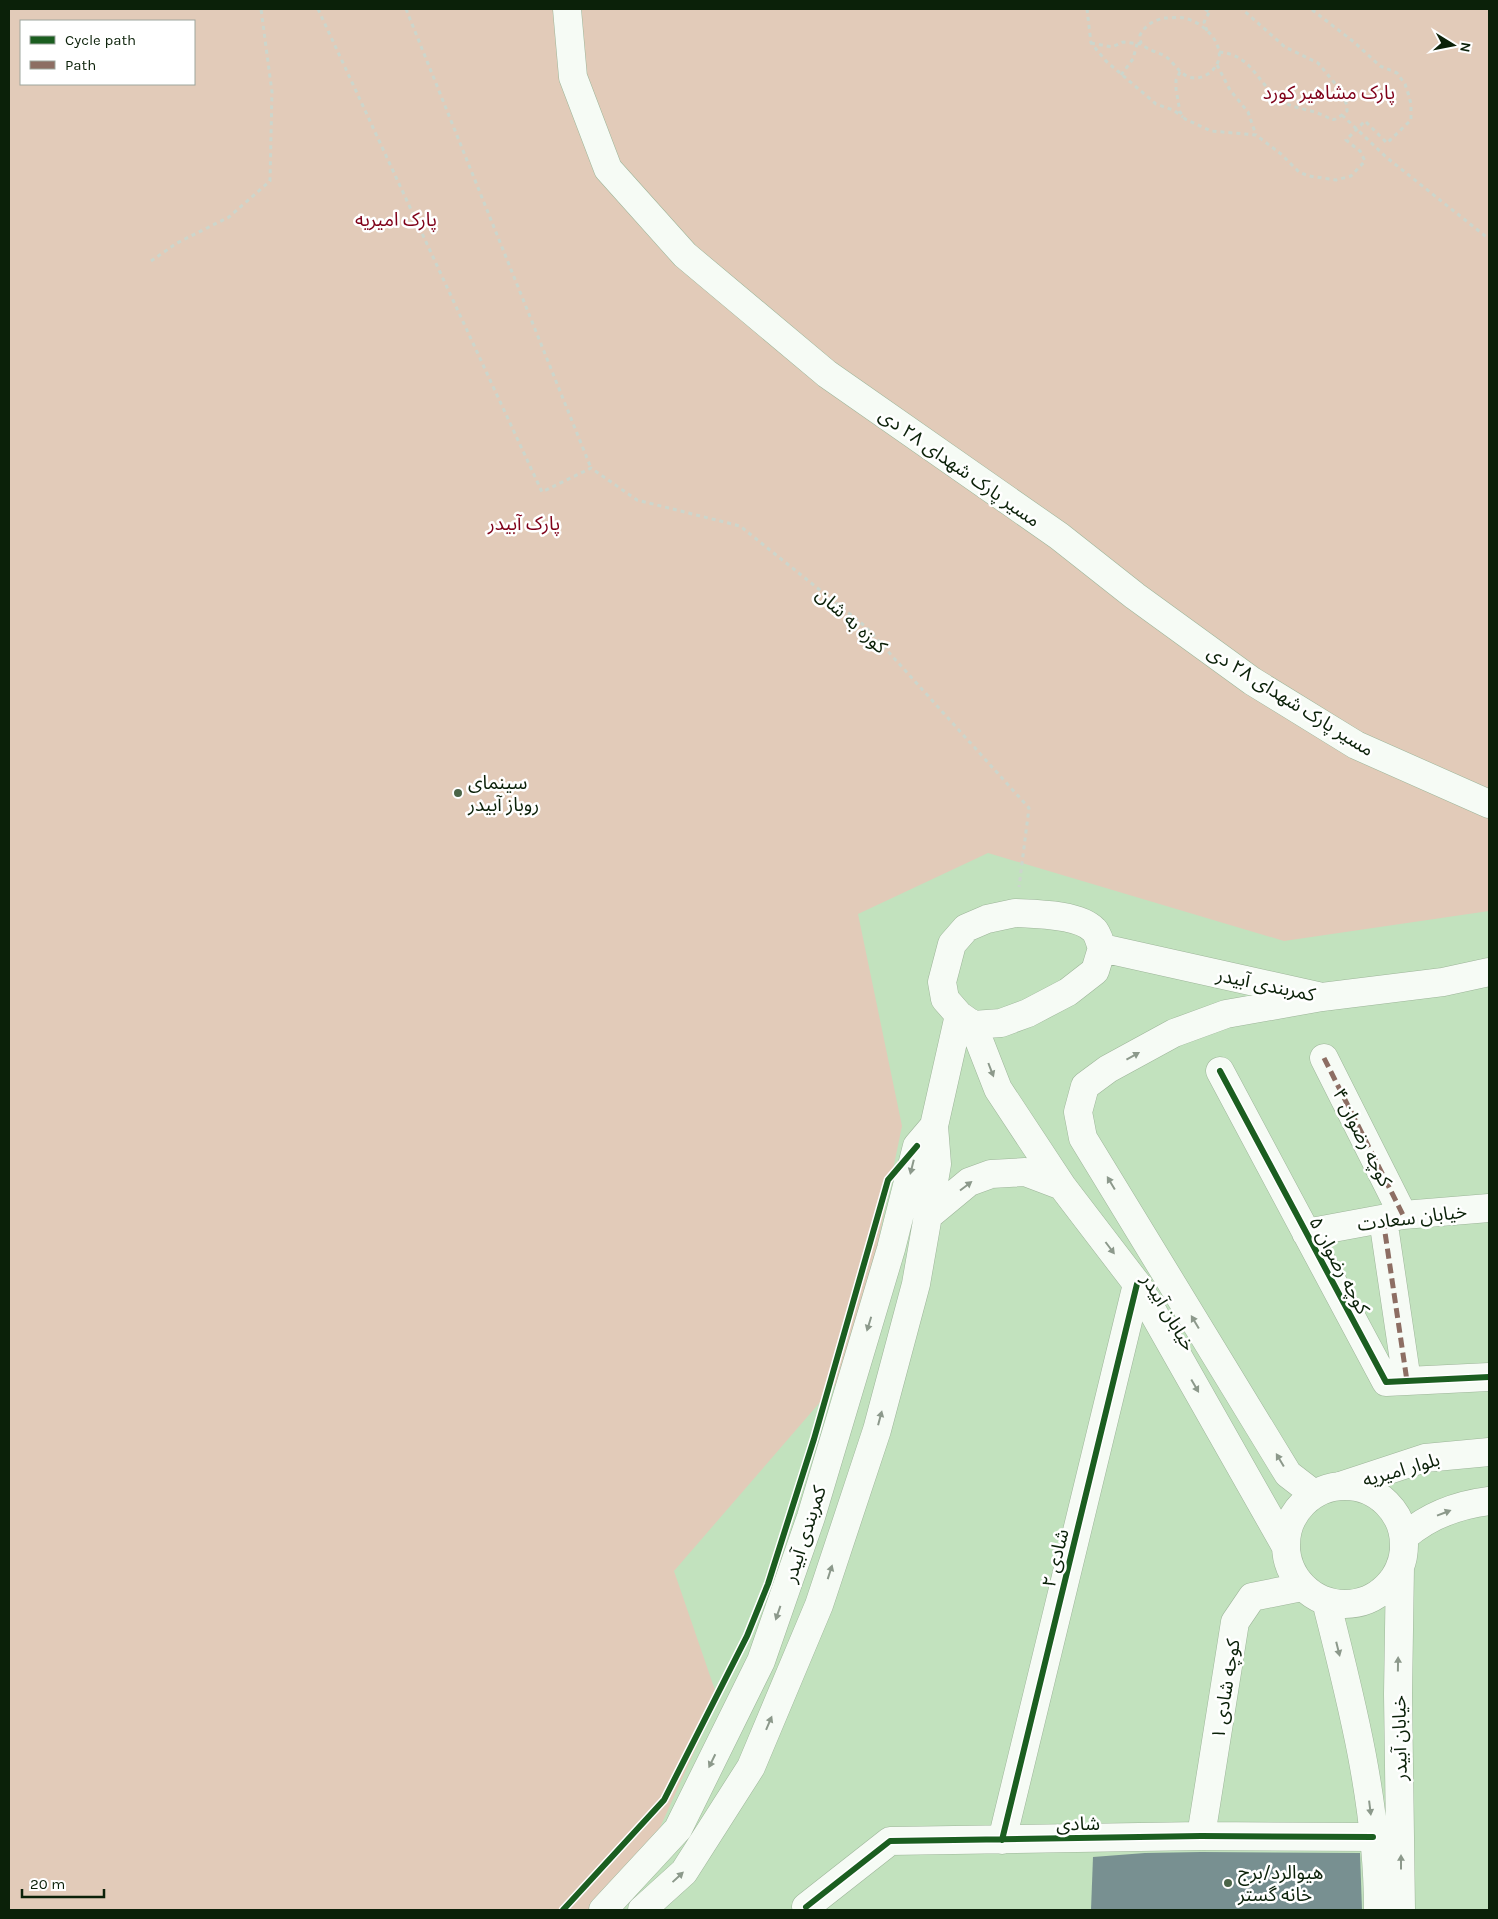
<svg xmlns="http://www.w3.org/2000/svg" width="1498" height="1919" font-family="Karla,'Noto Sans Arabic',sans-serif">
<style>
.green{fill:#e2cbb9;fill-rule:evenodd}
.building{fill:#789091}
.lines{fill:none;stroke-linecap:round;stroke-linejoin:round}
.minor-casing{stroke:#9db599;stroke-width:29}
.major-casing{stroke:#9db599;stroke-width:29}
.path{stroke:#ccd6cc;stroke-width:3;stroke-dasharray:4 4;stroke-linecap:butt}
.minor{stroke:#f6fbf5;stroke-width:28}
.major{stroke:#f6fbf5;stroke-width:28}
.quiet{stroke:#8d6e63;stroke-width:5;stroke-dasharray:10 5;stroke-linecap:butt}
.cycleway-casing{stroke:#fff;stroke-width:9}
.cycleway{stroke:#1b5e20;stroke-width:6}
.oneway{fill:#8c998b}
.poi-dot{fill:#4b6548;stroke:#fff;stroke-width:2}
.labels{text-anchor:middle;stroke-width:5;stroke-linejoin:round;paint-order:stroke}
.park-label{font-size:19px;fill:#7f0018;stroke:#fff}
.street-label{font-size:19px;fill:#0b2109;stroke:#fff}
.poi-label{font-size:19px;fill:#0b2109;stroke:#fff;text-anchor:start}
</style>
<rect width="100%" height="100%" fill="#c2e2be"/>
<path class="green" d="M9,9H1489V911L1284,941L988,853L858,914L902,1126L853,1364L674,1571L718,1699L635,1883L594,1910H9ZM21,21H194V84H21Z"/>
<path class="building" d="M1201,1852L1360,1853L1362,1910H1091L1093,1857L1145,1853Z"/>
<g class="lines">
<defs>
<path id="minor" d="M567,9L573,77L608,169L685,255L827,374L1059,536L1135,596L1252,681L1356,745L1489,804
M1324,1058L1403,1215
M1220,1071L1386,1382L1489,1377
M1383,1219L1407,1381
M1306,1233L1403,1215L1489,1208
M1343,1485L1425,1458L1489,1452
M1404,1537C1428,1516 1457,1505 1489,1501
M1201,1836L1235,1622L1252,1597L1302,1587
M1002,1840L1137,1284
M806,1907L890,1841L1201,1836L1373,1837"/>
<path id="major" d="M1015,913C1036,914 1079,914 1094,930C1098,934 1100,943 1102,948L1095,971L1068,992L1028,1013L1001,1023L973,1025L959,1015L945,999L942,982L952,944L966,928L987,919Z
M1102,948L1322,997L1443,982L1489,972
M973,1025L998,1089L1062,1186L1137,1284L1285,1545
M928,1216L969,1182L991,1174L1025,1172L1062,1186
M1286 1545a59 59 0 1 1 118 0a59 59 0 1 1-118 0Z
M1314,1494L1288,1474L1083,1138L1078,1112L1085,1086L1108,1069L1174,1033L1226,1014L1322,997
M1400,1566L1398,1694L1401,1910
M1326,1601C1352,1703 1378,1805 1378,1910
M603,1910L678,1829L761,1661L811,1517L891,1249L917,1146L934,1126
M642,1910L684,1872L751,1767L819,1605L877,1430L916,1284L937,1164L934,1126L959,1015"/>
</defs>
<use href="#minor" class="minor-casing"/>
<use href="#major" class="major-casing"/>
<path class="path" d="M318,9L542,492L591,468L637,500L740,526L866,627L1029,808L1019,887
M406,9L591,468
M1087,9L1091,43L1106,61L1156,104L1173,110L1183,117
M1205,9L1209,12
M1164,18C1170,18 1178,17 1184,18C1199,21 1216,35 1219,51C1222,67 1204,82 1189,77C1178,73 1174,62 1165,56C1157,52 1148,50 1141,44L1140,35C1146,25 1152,21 1164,18Z
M1207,31L1204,22L1211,9
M1091,43L1112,47L1123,42L1141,44
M1219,52C1252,55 1256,81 1278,98C1289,108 1304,108 1317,113C1336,119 1329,125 1347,111V105L1338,87L1318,63L1285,47L1242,9
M1217,65L1230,90L1248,112L1256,135
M1180,72L1176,80V89L1180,112L1185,119L1211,131L1256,135L1281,154L1299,172L1309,176L1336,180L1351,176L1365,161L1360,151L1346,140L1365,121L1387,143L1411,120V104L1408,93L1405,84L1397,73L1380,66L1354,42L1311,9
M1121,75L1133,59L1137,44
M1342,115L1386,157L1489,239
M151,261L177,243L229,217L270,181L272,92L261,9"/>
<use href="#minor" class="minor"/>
<use href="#major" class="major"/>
<path class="quiet" d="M1324,1058L1403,1215
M1383,1219L1407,1381"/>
<defs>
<path id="cycleway" d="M1220,1071L1386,1382L1489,1377
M1002,1840L1137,1284
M806,1907L890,1841L1201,1836L1373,1837
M563,1910L664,1800L747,1636L768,1584L814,1439L888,1180L917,1146"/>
</defs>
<use href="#cycleway" class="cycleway-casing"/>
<use href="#cycleway" class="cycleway"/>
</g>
<defs><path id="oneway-solid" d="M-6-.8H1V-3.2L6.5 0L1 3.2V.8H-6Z" transform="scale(1.25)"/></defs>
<g class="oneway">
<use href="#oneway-solid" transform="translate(1133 1056) rotate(-29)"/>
<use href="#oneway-solid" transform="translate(991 1070) rotate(69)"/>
<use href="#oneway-solid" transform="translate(912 1167) rotate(104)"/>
<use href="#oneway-solid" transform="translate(1111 1183) rotate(-121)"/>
<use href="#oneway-solid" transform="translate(966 1186) rotate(-37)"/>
<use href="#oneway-solid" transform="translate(1110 1248) rotate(53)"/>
<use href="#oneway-solid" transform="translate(1195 1322) rotate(-121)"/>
<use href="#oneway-solid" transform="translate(869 1324) rotate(107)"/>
<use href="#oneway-solid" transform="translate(1195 1386) rotate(60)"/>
<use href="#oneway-solid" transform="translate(880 1418) rotate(-75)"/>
<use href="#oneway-solid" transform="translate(1280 1460) rotate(-121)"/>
<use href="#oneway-solid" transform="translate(1444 1513) rotate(-21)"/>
<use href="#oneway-solid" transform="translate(830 1572) rotate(-72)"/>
<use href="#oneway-solid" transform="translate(778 1613) rotate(109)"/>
<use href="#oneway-solid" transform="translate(1338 1649) rotate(76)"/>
<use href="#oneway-solid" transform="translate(1398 1664) rotate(-89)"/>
<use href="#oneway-solid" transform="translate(769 1723) rotate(-67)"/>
<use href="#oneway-solid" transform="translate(712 1761) rotate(116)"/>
<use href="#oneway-solid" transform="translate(1370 1808) rotate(83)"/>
<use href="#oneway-solid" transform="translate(1401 1862) rotate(-90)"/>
<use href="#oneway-solid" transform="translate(678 1877) rotate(-43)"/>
</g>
<g class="poi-dot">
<circle cx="458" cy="793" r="5"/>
<circle cx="1228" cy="1883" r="5"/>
</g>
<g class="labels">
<g class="park-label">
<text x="1329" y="99">پارک مشاهیر کورد</text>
<text x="396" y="226">پارک امیریه</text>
<text x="524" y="530">پارک آبیدر</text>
</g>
<g class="street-label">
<text transform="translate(960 467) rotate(35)" y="7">مسیر پارک شهدای ۲۸ دی</text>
<text transform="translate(852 620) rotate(42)" y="7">کوزه به شان</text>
<text transform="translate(1291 700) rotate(32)" y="7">مسیر پارک شهدای ۲۸ دی</text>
<text transform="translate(1266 984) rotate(12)" y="7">کمربندی آبیدر</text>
<text transform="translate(1363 1137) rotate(63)" y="7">کوچه رضوان ۴</text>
<text transform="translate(1412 1217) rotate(-7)" y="7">خیابان سعادت</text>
<text transform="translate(1340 1265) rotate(62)" y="7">کوچه رضوان ۵</text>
<text transform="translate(1169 1312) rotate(59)" y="7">خیابان آبیدر</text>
<text transform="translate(1401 1469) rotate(-16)" y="7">بلوار امیریه</text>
<text transform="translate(804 1534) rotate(-72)" y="7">کمربندی آبیدر</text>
<text transform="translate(1055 1558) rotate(-76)" y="7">شادی ۲</text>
<text transform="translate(1225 1689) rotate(-81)" y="7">کوچه شادی ۱</text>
<text transform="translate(1399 1738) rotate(-91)" y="7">خیابان آبیدر</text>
<text transform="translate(1078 1823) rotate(-1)" y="7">شادی</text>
</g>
<g class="poi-label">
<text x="468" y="789">سینمای<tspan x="468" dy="22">روباز آبیدر</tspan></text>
<text x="1238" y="1879">هیوالرد/برج<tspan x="1238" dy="22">خانه گستر</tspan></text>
</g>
</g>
<rect width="1498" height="1919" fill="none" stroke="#0b2109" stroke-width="20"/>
<rect x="20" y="20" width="175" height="65" fill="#ffffff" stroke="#9da69d"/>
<rect x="30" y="36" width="25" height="8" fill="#1b5e20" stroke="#9da69d"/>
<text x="65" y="45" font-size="15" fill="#0b2109">Cycle path</text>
<rect x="30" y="61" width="25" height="8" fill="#8d6e63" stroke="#9da69d"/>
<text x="65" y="70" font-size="15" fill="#0b2109">Path</text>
<g transform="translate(1453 45) rotate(100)" stroke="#ffffff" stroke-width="4" paint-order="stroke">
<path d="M0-4L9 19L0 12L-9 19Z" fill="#0b2109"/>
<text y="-8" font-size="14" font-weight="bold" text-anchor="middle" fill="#0b2109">N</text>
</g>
<path d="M22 1889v8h82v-8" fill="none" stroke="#0b2109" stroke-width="2.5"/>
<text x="30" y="1889" font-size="15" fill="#0b2109" stroke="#ffffff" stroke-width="4" paint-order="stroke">20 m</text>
</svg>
